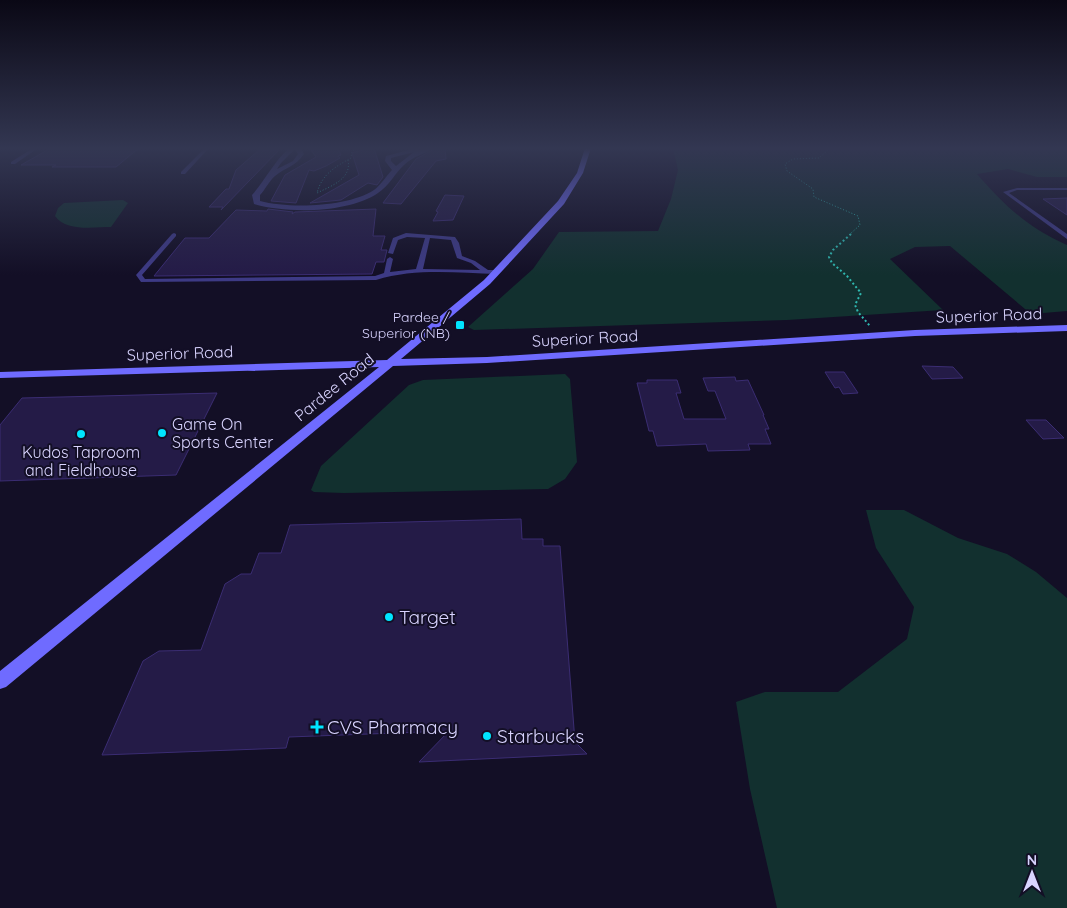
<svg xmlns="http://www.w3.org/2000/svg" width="1067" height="908" font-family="Quicksand,sans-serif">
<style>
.green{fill:#12302f}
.building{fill:#241b47;stroke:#3b2d73}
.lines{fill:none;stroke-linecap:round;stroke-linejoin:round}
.path-far1{stroke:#2fb8b0;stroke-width:1;stroke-dasharray:1 2;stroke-linecap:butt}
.path{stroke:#2fb8b0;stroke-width:2;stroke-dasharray:2 2.5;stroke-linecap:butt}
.lane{fill:#3d3a85;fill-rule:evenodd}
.street{fill:#3d3a85;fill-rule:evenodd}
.secondary{fill:#6f6bff;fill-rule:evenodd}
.poi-dot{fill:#00e5ff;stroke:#130f26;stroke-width:2}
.labels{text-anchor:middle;stroke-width:4;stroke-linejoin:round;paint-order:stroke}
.far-poi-label{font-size:14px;fill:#d9d4ff;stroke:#130f26;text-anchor:end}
.street-label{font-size:16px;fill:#d9d4ff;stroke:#130f26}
.poi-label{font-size:16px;fill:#d9d4ff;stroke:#130f26;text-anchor:start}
.near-poi-label{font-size:19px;fill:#d9d4ff;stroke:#130f26;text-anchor:start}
</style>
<rect width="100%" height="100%" fill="#130f26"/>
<path class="green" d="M673,148H1067V177H1037L1008,169L977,174C1005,206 1028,228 1067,245V311L1031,314L950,246L915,247L890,259L943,310L787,320L474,330L468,327L533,269L559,232L658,231L671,199L678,170Z
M123,200L128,203L111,227C94,227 66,232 55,216L58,208L64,203Z
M565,374L570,379L577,462L565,479L548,489L344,493L314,492L311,490L321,466L409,385L423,380Z
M866,510H904L958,538L1007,554L1036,572L1067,598V908H777L750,789L736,702L765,692H838L907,639L914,607L876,548Z"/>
<path class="building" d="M51,148H139L116,167H52L56,165H21Z
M312,148H337L341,155L338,156L340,158L326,166L314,171L309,170L296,203L271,201L285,175L316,157L311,150H314Z
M369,148H374L383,177L377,185L368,183L341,200L310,203L359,175L352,153Z
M436,148H445L446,159L436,161L401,204L383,203L416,159Z
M259,150H279L221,210L223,207H209L226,189H229L236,170Z
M445,195L464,196L453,220L433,221L438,212L436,211Z
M1067,198V215L1043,199Z
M268,209L293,212L292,214L295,212L376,209L373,236H385L381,250H387L384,262H376L372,274L154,276L185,238H209L236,210L267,211Z
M922,366L953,367L963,378L932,379Z
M825,372H844L858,393L843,394L839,387L835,388Z
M735,377L736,381L748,380L764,415H763L769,429H765L771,444H748L750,450L708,451L706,444L657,446L653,431H649L637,383H647V380H677L681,393H676L684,419H726L715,391H708L703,378Z
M217,393L176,475L0,481V425L22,398Z
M1026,420H1046L1064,438L1043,439Z
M521,519L522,539H543V546H560L575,742L587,754L419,762L449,731L289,737L286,748L102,755L143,661L159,651L201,650L225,584L241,574H251L259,553H281L290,525Z"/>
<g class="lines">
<path class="path-far1" d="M830,148L819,158L793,159L785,164L787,171L813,189L814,197L858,216L860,225L849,235
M348,160C352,179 331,186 317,193C322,174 335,167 351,158L352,151L359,148"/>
<path class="path" d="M851,234L833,250L829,257L832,263L847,276L861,293L855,305L858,312L870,326"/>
<path class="lane" d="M33,148H38L15,164H11V162Z
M205,148H209L185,174H181V172Z
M1017,188H1067V190H1017L1009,193L1067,234V239L1003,192Z
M174,233L176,234V236L142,275L145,279L375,276L384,273L387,259L390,257L393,259L390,272L416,269L425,238L407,237L398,240L393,254L388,253L393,238L406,233L455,237L459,243L462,256L475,261L488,270H497L500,272L497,274C457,273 415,268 376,280L141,282L136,275L172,234ZM430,238L451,240L457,258L471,263L480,270L423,269Z"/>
<path class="street" d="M289,148H301L304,154C295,167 286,167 275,176C269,181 265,190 260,195V201C290,209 348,207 374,190C381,185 386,176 392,170L385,161L386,156L416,148L419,150L434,148C425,154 413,156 404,165C395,173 389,186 378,193C349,213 288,214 254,204L252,195C266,179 273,163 289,148ZM295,149L298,154L293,161L277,169L281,163ZM414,152L396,166L391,161V158Z"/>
<path class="secondary" d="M585,148H591L583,173L564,204L490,284L401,359L487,357L915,330L1067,325V331L915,336L487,363L393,366L6,687L0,689V671L379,367L0,378V372L387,360L484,280L558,201L577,173Z"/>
</g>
<linearGradient id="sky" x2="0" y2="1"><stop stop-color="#0a0815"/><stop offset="0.54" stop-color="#333752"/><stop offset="1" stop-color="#333752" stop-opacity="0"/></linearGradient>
<rect width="1067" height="275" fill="url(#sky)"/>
<g class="poi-dot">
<rect x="455" y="320" width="10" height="10" rx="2.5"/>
<circle cx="162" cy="433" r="5"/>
<circle cx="81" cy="434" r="5"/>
<circle cx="389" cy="617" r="5"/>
<path d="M314.5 719.5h5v5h5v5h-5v5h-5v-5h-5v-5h5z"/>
<circle cx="487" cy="736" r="5"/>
</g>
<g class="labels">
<g class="far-poi-label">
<text x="450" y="322">Pardee /<tspan x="450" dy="16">Superior (NB)</tspan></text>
</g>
<g class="street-label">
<text transform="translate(989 315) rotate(-2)" y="6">Superior Road</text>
<text transform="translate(585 338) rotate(-3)" y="6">Superior Road</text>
<text transform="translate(180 353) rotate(-2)" y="6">Superior Road</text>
<text transform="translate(334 387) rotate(-39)" y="6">Pardee Road</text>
</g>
<g class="poi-label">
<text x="172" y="430">Game On<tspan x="172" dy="18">Sports Center</tspan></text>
<text x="81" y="458" text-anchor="middle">Kudos Taproom<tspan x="81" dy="18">and Fieldhouse</tspan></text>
</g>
<g class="near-poi-label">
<text x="399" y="624">Target</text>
<text x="327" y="734">CVS Pharmacy</text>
<text x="497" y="743">Starbucks</text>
</g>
</g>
<g transform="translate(1032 873)" stroke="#130f26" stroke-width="4" paint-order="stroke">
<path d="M0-4L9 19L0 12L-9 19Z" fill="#d9d4ff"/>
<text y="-8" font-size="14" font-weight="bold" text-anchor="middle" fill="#d9d4ff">N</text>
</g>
</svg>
